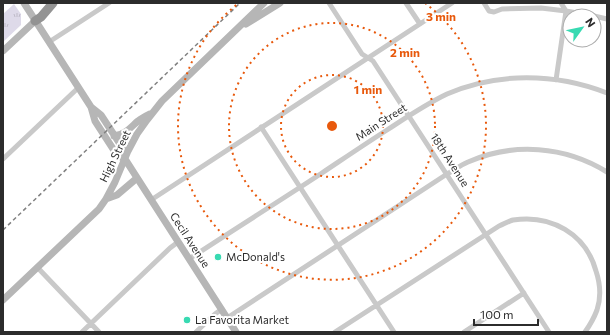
<svg xmlns="http://www.w3.org/2000/svg" width="610" height="335" font-family="Commissioner,sans-serif">
<style>
.grass{fill:url(#grass-tufts)}
.lines{fill:none;stroke-linecap:round;stroke-linejoin:round}
.minor{stroke:#c9c9c9;stroke-width:5}
.secondary{stroke:#b6b6b6;stroke-width:7}
.motorway{stroke:#939393;stroke-width:9}
.rail{stroke:#818181;stroke-width:1.5;stroke-dasharray:4 3;stroke-linecap:butt}
.ring{fill:none;stroke:#e8590c;stroke-width:2;stroke-dasharray:2 4}
.poi-dot{fill:#38dab2;stroke:#fff;stroke-width:1.5}
.labels{text-anchor:middle;stroke-width:4;stroke-linejoin:round;paint-order:stroke}
.street-label{font-size:11px;fill:#2c2c2c;stroke:#fff}
.poi-label{font-size:11px;fill:#2c2c2c;stroke:#fff;text-anchor:start}
.centre{fill:#e8590c;stroke:#fff;stroke-width:2}
.ring-label{font-size:12px;text-anchor:middle;font-weight:bold;fill:#e8590c;stroke:#fff;stroke-width:4;stroke-linejoin:round;paint-order:stroke}
</style>
<defs>
<pattern id="grass-tufts" width="24" height="20" patternUnits="userSpaceOnUse"><rect width="24" height="20" fill="#dedae9"/><path d="M3 7l-1-3M5 7V3M7 7l1-3M15 17l-1-3M17 17v-4M19 17l1-3" fill="none" stroke="#bfbbc8"/></pattern>
</defs>
<rect width="100%" height="100%" fill="#fff"/>
<path class="grass" d="M14,4L21,14V25L3,42V14Z"/>
<g class="lines">
<path class="minor" d="M329,3L362,54L373,61L549,332
M406,3L420,24
M484,3L489,11L494,12L502,9L541,8L566,11L594,16
M594,16L607,19
M49,42L109,3
M556,80L566,11L561,3
M261,127L394,332
M3,159L78,88
M151,200L452,3
M189,259C233,230 278,202 322,173C343,159 365,144 387,130C407,117 426,104 447,94C497,72 556,73 607,93
M37,267L99,332
M227,318L447,174C454,170 461,165 468,162C513,142 565,146 607,172
M82,332L170,248L178,242
M196,332L215,314L222,309
M335,332L499,226C504,224 509,221 513,220C551,214 586,234 596,271C600,283 601,298 597,310C594,318 590,325 585,332
M464,332L524,293"/>
<path class="secondary" d="M24,3L91,107L95,121L117,155L125,159
M246,24L280,3
M3,51L35,21
M91,107L101,115L122,147L125,159L236,332
M114,136C125,135 131,127 138,121C142,118 146,116 150,114
M106,199L117,195L137,178
M3,300L99,209L106,199L115,182L128,151L137,134L147,120L162,101L264,3"/>
<path class="motorway" d="M35,21L41,17L53,3"/>
<path class="rail" d="M3,230L240,3"/>
</g>
<g class="ring">
<circle cx="332" cy="126" r="51"/>
<circle cx="332" cy="126" r="103"/>
<path d="M425 3A154 154 0 1 1 239 3"/>
</g>
<g class="poi-dot">
<circle cx="218" cy="257" r="4"/>
<circle cx="187" cy="320" r="4"/>
</g>
<g class="labels">
<g class="street-label">
<text transform="translate(381 122) rotate(-33)" y="4">Main Street</text>
<text transform="translate(115 156) rotate(-64)" y="4">High Street</text>
<text transform="translate(450 160) rotate(57)" y="4">18th Avenue</text>
<text transform="translate(190 240) rotate(57)" y="4">Cecil Avenue</text>
</g>
<g class="poi-label">
<text x="226" y="261">McDonald's</text>
<text x="195" y="324">La Favorita Market</text>
</g>
</g>
<circle cx="332" cy="126" r="6" class="centre"/>
<g class="ring-label">
<text x="441" y="21">3 min</text>
<text x="405" y="57">2 min</text>
<text x="368" y="94">1 min</text>
</g>
<rect width="610" height="335" fill="none" stroke="#2c2c2c" stroke-width="8"/>
<g transform="translate(582 28) rotate(57)"><circle r="19" fill="#ffffff" stroke="#ababab"/>
<path d="M0-3L7 15L0 10L-7 15Z" fill="#38dab2"/>
<text y="-6" font-size="11" font-weight="bold" text-anchor="middle" fill="#2c2c2c">N</text>
</g>
<path d="M474 319v6h64v-6" fill="none" stroke="#2c2c2c" stroke-width="2"/>
<text x="480" y="319" font-size="12" fill="#2c2c2c" stroke="#ffffff" stroke-width="3" paint-order="stroke">100 m</text>
</svg>
